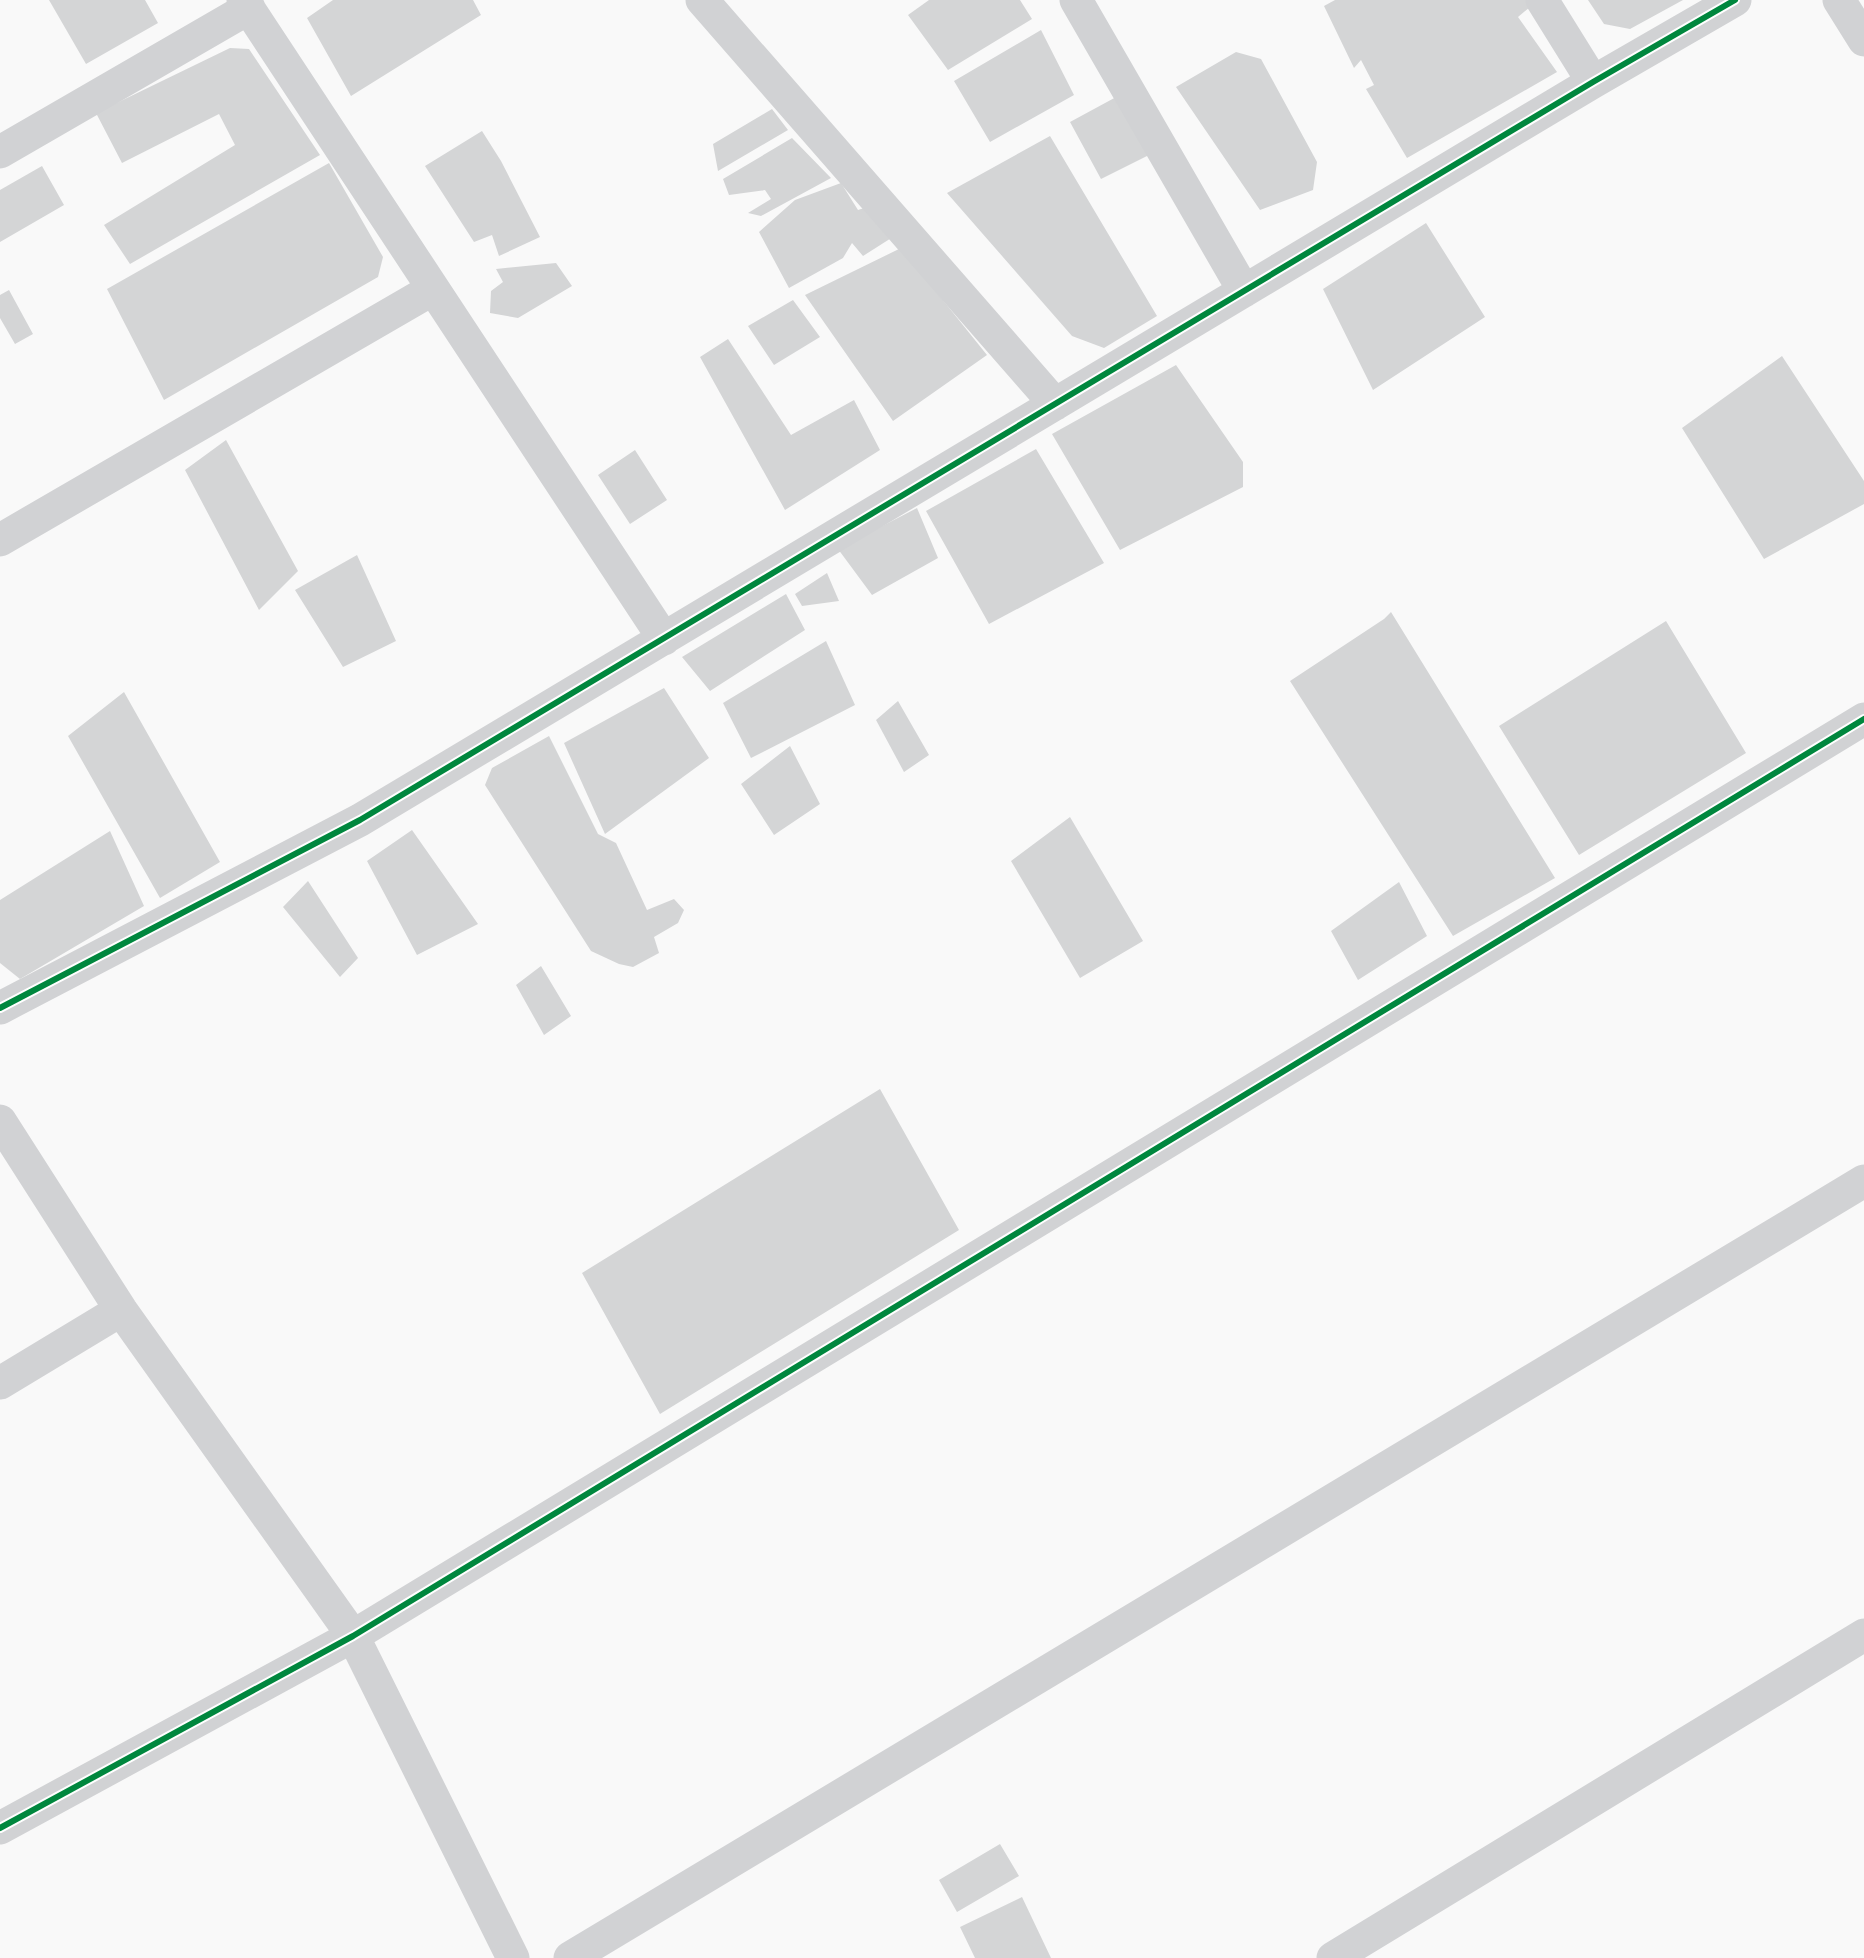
<svg xmlns="http://www.w3.org/2000/svg" width="1864" height="1958" font-family="'Asap Condensed',sans-serif">
<style>
.building{fill:#d4d5d6}
.lines{fill:none;stroke-linecap:round;stroke-linejoin:round}
.minor{stroke:#d1d2d4;stroke-width:33}
.cycleway-casing{stroke:#fff;stroke-width:10}
.cycleway{stroke:#00873e;stroke-width:6}
</style>
<rect width="100%" height="100%" fill="#f9f9f9"/>
<path class="building" d="M49,0H145L158,23L86,64Z
M333,0H473L481,15L351,96L307,18Z
M929,0H1020L1032,19L948,70L908,15Z
M1335,0H1526L1530,7L1518,17L1557,72L1407,158L1366,89L1374,85L1361,60L1354,68L1324,6Z
M1588,0H1683L1630,29L1604,24Z
M1041,30L1074,95L990,142L954,81Z
M230,48L249,49L320,155L130,264L104,225L235,145L219,114L122,163L96,113Z
M1236,52L1261,59L1317,162L1313,190L1260,210L1176,87Z
M1118,96L1149,155L1101,179L1070,122Z
M772,109L788,130L718,171L713,144Z
M482,131L501,161L540,237L499,256L492,235L474,242L425,166Z
M1050,136L1157,316L1104,348L1072,336L947,193Z
M792,138L831,178L761,216L748,213L771,199L765,190L729,195L723,179Z
M329,163L383,257L378,277L164,400L107,289Z
M42,166L64,205L0,242V190Z
M841,183L858,210L870,206L896,235L863,256L852,243L843,258L789,288L759,232L795,200Z
M1426,223L1485,317L1373,390L1323,289Z
M901,248L987,355L893,421L805,295Z
M556,263L572,286L518,318L490,313L491,291L503,282L496,269Z
M9,290L33,334L15,344L0,318V295Z
M793,300L820,337L774,365L748,326Z
M728,339L791,435L854,400L880,450L785,510L700,357Z
M1782,356L1864,481V504L1764,559L1682,428Z
M1176,365L1243,462V487L1120,550L1052,434Z
M226,440L298,571L259,610L185,470Z
M1036,449L1104,563L989,624L926,511Z
M635,450L667,500L630,524L598,475Z
M917,508L938,558L872,595L838,549Z
M357,555L396,641L343,667L295,590Z
M827,573L839,601L802,606L795,594Z
M786,594L805,630L710,691L682,657Z
M1391,612L1555,878L1453,936L1290,681L1384,619Z
M1666,621L1746,753L1579,855L1499,726Z
M826,641L855,705L751,758L723,703Z
M664,688L709,758L605,834L564,743Z
M124,692L220,862L160,898L68,736Z
M898,701L929,755L904,772L876,720Z
M549,736L598,834L616,843L647,910L674,899L684,910L678,923L654,937L659,953L633,967L619,964L591,951L485,785L492,768Z
M790,746L820,804L774,835L741,784Z
M1070,817L1143,941L1080,978L1011,861Z
M412,830L478,924L417,955L367,861Z
M110,831L144,906L20,979L0,963V900Z
M308,881L358,958L340,977L283,907Z
M1399,882L1427,936L1358,980L1331,931Z
M541,966L571,1016L544,1035L516,985Z
M880,1089L959,1230L660,1414L582,1273Z
M1000,1844L1019,1876L957,1912L939,1880Z
M1022,1897L1051,1958H975L960,1927Z"/>
<g class="lines">
<path class="minor" d="M243,0L664,639
M702,0L1055,404
M1076,0L1244,291
M1542,0L1593,82
M1839,0L1864,40
M0,152L249,8
M0,540L433,289
M0,1008L360,820L1593,82L1735,0
M0,1121L121,1310L353,1636L513,1958
M0,1383L121,1310
M0,1828L353,1636L1864,719
M570,1958L1864,1181
M1333,1958L1864,1635"/>
<defs>
<path id="cycleway" d="M0,1008L360,820L1593,82L1735,0
M0,1828L353,1636L1864,719"/>
</defs>
<use href="#cycleway" class="cycleway-casing"/>
<use href="#cycleway" class="cycleway"/>
</g>
</svg>
